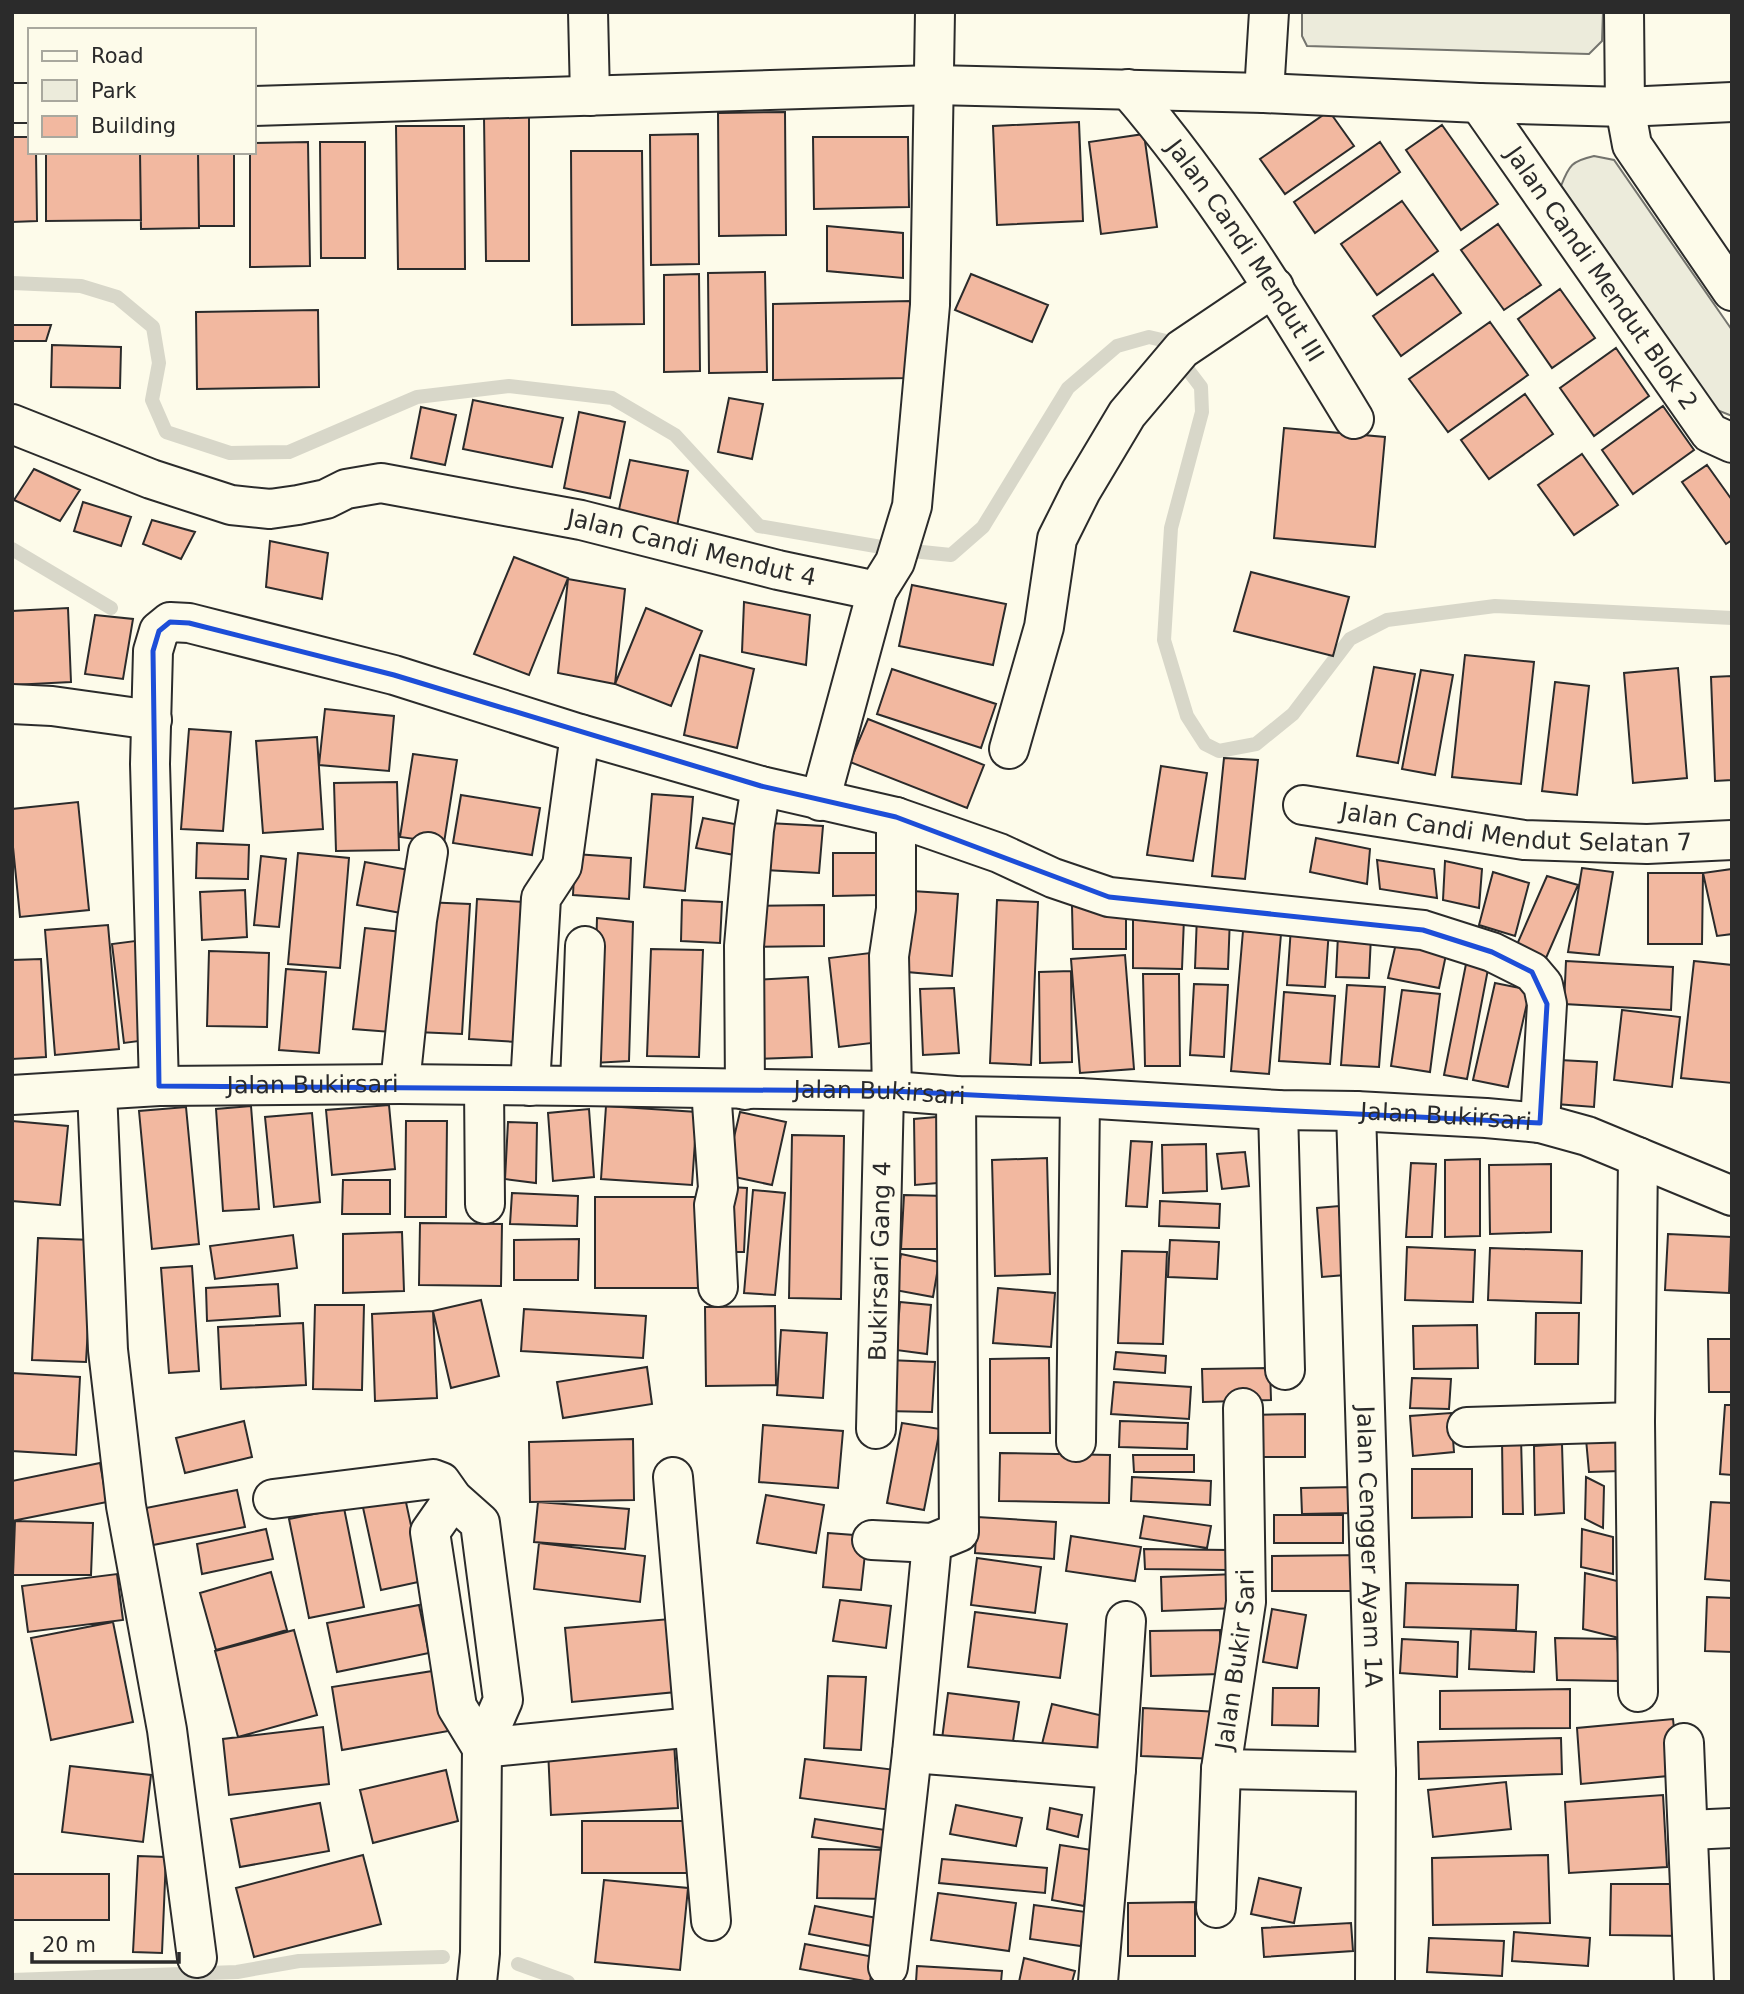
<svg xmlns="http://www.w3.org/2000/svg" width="1744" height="1994" font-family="'DejaVu Sans',sans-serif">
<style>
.green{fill:#ecebdb;stroke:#74746e;stroke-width:2}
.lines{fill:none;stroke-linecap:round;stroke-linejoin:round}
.stream{stroke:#d8d7c9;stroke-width:14}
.building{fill:#f2b8a0;stroke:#2b2b2b;stroke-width:2}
.minor-casing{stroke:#2b2b2b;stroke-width:42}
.minor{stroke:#fdfbea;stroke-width:38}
.marked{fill:none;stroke:#1d4ed8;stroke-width:5;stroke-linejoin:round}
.labels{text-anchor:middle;stroke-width:5;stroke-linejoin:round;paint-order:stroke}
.street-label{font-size:24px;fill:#2b2b2b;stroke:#fdfbea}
</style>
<rect width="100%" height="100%" fill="#fdfbea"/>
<path class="green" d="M1302,12H1603L1602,41L1589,54L1307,46L1302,36Z
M1594,156L1614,160L1732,330V416L1717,410L1561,186C1569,165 1572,161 1594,156Z"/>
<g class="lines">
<path class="stream" d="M12,283L81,286L117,297L153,327L159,363L152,400L166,432L230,453L289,452L417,397L509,386L612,398L675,435L759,526L893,549L951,555L983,527L1068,388L1117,346L1149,337L1166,341L1201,387L1202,412L1171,528L1164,640L1187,716L1205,744L1219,751L1256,744L1293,714L1350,639L1387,620L1495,606L1732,618
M12,549L111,608
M518,1964L568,1982
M12,1980L237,1972L299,1961L443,1957"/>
</g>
<path class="building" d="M1329,111L1354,146L1285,194L1260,159Z
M785,112L786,235L719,236L718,113Z
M484,117H529V261H486Z
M1079,122L1083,221L997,225L993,126Z
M1442,125L1498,204L1461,230L1406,150Z
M396,126H464L465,269H398Z
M698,134L699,264L651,265L650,135Z
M1144,134L1157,227L1101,234L1089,142Z
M12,137H30V152H36L37,221L12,222Z
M813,137H908L909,207L814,209Z
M308,142L310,266L250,267V152H254V143Z
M320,142H365V258H321Z
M1380,142L1400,172L1315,233L1294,202Z
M571,151H642L644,324L572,325Z
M46,152H140L141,220L46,221Z
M140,152H198L199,228L141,229Z
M198,152H234V226H199Z
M1402,201L1438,251L1377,295L1341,244Z
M1498,224L1541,285L1504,310L1461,250Z
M827,226L903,233V278L827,271Z
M765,272L767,372L709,373L708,273Z
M699,274L700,371L664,372V275Z
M971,274L1048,305L1032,342L955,310Z
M1433,274L1461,313L1401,356L1373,316Z
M1560,289L1595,338L1552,368L1518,319Z
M910,301V378L773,380V304Z
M318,310L319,387L197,389L196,312Z
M1490,322L1528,375L1448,432L1409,379Z
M12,325H51L46,341H12Z
M52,345L121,347L120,388L51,387Z
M1616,348L1649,396L1594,436L1560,388Z
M1525,394L1553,434L1489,479L1461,440Z
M729,398L763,404L752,459L718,452Z
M473,400L563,418L552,467L463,449Z
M1663,406L1694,450L1633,494L1602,450Z
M421,407L456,415L445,465L411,458Z
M579,412L625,422L610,498L564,488Z
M1284,428L1385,437L1375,547L1274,538Z
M1582,454L1618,505L1574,535L1538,485Z
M630,460L688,471L677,526L618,514Z
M1707,465L1732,500V540L1726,544L1682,482Z
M34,469L80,490L60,521L14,500Z
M83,502L131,517L121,546L74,531Z
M152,520L195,532L181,559L143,544Z
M270,541L328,553L322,599L266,587Z
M514,557L568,578L529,675L474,654Z
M1251,572L1349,597L1333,656L1234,631Z
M568,579L625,589L615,684L558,673Z
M912,585L1006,604L993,665L899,646Z
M744,602L810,615L806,665L742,652Z
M68,608L71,682L12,685V611Z
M646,608L702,631L671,706L615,684Z
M95,615L133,619L123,679L85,674Z
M700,655L754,669L737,748L684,735Z
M1465,655L1534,662L1521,784L1452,777Z
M1374,667L1415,674L1398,763L1357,756Z
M1678,668L1687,778L1633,783L1624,673Z
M892,669L996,704L981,748L877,714Z
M1421,670L1453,675L1435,775L1402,769Z
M1732,676V780L1715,781L1711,677Z
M1555,682L1589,686L1577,795L1542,791Z
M325,709L394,716L389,771L319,765Z
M868,719L984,765L967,808L850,762Z
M189,729L231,732L223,831L181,829Z
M317,737L323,829L263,833L256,741Z
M413,754L457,760L444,843L400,837Z
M1224,758L1258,760L1245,879L1212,876Z
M1161,766L1207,773L1193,861L1147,855Z
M397,782L399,850L336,851L334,783Z
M652,794L693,797L685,891L644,887Z
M461,795L540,808L532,855L453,843Z
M78,802L89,910L20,917L12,837V809Z
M703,818L745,826L740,856L696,848Z
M768,823L823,826L819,873L765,870Z
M1316,838L1370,849L1367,884L1310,872Z
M197,843L249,845L248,879L196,878Z
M298,853L349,858L340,968L288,964Z
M833,853H878V895L833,896Z
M575,854L631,858L629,899L573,895Z
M261,856L286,859L279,927L254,925Z
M1377,860L1434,869L1437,898L1380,889Z
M1445,861L1482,869L1479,908L1443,900Z
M365,862L420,872L412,915L357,905Z
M1582,868L1613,872L1599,955L1568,952Z
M1732,869V934L1717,936L1703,873Z
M1493,872L1529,883L1515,936L1479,925Z
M1648,873H1703L1702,944H1648Z
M1547,876L1578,885L1546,958L1515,949Z
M245,890L247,937L202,940L200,892Z
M912,891L958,894L952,976L907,972Z
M477,899L524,902L516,1042L469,1039Z
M682,900L722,902L720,943L681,941Z
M997,900L1038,902L1031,1065L990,1063Z
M423,902L470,904L462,1034L416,1032Z
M824,905V946L753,947V906Z
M1126,905V949H1073L1072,906Z
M1197,915L1230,917L1228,969L1195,968Z
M597,918L633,922L629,1061L593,1063Z
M1133,918H1184L1182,969L1133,968Z
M108,925L119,1049L55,1055L45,930Z
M1291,927L1329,929L1325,987L1287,985Z
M365,928L402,932L391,1032L353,1029Z
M1243,931L1281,934L1269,1074L1231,1071Z
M1338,935L1371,936L1369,978L1336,977Z
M1397,939L1447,950L1439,988L1388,978Z
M135,941L147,1040L124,1043L112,944Z
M651,949L703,950L699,1057L647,1056Z
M209,951L269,953L267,1027L207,1026Z
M870,953L880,1042L839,1047L829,958Z
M1125,955L1134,1069L1080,1073L1071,959Z
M41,959L46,1057L12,1059V960Z
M1467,959L1489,964L1467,1079L1444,1075Z
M1566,961L1673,967L1671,1010L1564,1004Z
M1694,961L1732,965V1083L1681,1078Z
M286,969L326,972L319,1053L279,1050Z
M1071,971L1072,1062L1040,1063L1039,972Z
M1143,974H1179L1180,1066H1145Z
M808,977L812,1057L758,1059L754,980Z
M1495,983L1530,990L1508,1087L1473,1080Z
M1194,984L1228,985L1224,1057L1190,1055Z
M1347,985L1385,987L1379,1067L1341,1065Z
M954,988L959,1053L923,1055L920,989Z
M1402,990L1440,994L1430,1072L1391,1066Z
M1284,992L1335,996L1330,1064L1279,1061Z
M1622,1010L1680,1017L1672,1087L1614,1080Z
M1559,1060L1597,1062L1594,1107L1556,1104Z
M389,1105L395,1169L332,1175L326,1110Z
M251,1106L259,1209L223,1211L216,1109Z
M606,1106L697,1112L692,1185L601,1179Z
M186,1107L199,1244L152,1249L139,1111Z
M589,1109L594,1177L553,1181L548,1113Z
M740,1112L786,1122L772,1185L725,1175Z
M312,1113L320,1202L274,1207L265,1117Z
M947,1116L949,1182L915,1185L914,1119Z
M12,1121L68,1126L60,1205L12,1201Z
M406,1121H447L446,1217H405Z
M508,1122L537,1123L536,1183L505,1179Z
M792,1135L844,1136L841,1299L789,1298Z
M1131,1141L1152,1142L1147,1207L1126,1206Z
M1206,1144L1207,1191L1163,1193L1162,1145Z
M1245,1152L1249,1186L1222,1189L1217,1154Z
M1047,1158L1050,1274L995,1276L992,1160Z
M1480,1159V1236L1445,1237V1160Z
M1411,1163L1436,1164L1432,1237H1406Z
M1551,1164V1232L1490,1234L1489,1165Z
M343,1180H390V1214H342Z
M730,1187L747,1188L744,1252H728Z
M753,1190L785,1193L775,1295L744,1293Z
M512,1193L578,1196L577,1226L510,1224Z
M904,1195L946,1196L944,1249H901Z
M595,1197H698V1288H595Z
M1160,1201L1220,1204L1219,1228L1159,1226Z
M1339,1206L1345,1275L1322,1277L1317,1208Z
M420,1223L502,1224L501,1286L419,1285Z
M402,1232L404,1291L343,1293V1234Z
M1668,1234L1731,1237L1729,1293L1665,1290Z
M293,1235L297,1268L215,1279L210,1246Z
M38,1238L93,1240L86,1362L32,1360Z
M579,1239L578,1280H514V1240Z
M1170,1240L1219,1242L1217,1279L1168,1277Z
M1407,1247L1475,1250L1473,1302L1405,1300Z
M1490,1248L1582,1251L1581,1303L1488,1300Z
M1122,1251L1167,1252L1163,1344L1118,1343Z
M901,1254L939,1262L933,1297L895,1290Z
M192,1266L199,1371L169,1373L161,1268Z
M278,1284L280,1316L207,1321L206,1288Z
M998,1288L1055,1293L1051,1347L993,1343Z
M481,1300L499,1376L451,1388L433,1311Z
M900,1302L931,1305L927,1354L896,1350Z
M315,1305H364L362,1390L313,1389Z
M775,1306L776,1385L706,1386L705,1307Z
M524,1309L646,1316L643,1358L521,1351Z
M433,1311L437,1398L375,1401L372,1314Z
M1536,1313H1579L1578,1364H1535Z
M303,1323L306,1385L221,1389L218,1327Z
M1477,1325L1478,1368L1414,1369L1413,1326Z
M781,1330L827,1333L823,1398L777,1395Z
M1708,1339H1732V1392H1709Z
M1116,1352L1166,1356L1165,1373L1114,1369Z
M1049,1358L1050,1433H990V1359Z
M888,1360L935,1362L932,1412L885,1411Z
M647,1367L652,1404L563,1418L557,1382Z
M1270,1368L1271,1400L1203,1402L1202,1369Z
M12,1373L80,1377L76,1455L12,1451Z
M1412,1378L1451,1379L1449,1409L1410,1408Z
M1114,1382L1191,1387L1189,1419L1111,1414Z
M1725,1405H1732V1475L1720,1474Z
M1451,1413L1454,1452L1413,1456L1410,1416Z
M1305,1414V1457H1249L1248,1415Z
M244,1421L252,1457L185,1473L176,1438Z
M1120,1421L1188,1423L1187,1449L1119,1447Z
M902,1423L940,1429L924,1510L887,1503Z
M763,1425L843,1431L838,1488L759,1482Z
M1617,1427L1621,1471L1589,1472L1585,1428Z
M1521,1438L1523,1514H1503L1502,1439Z
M633,1439L634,1500L530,1502L529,1442Z
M1562,1444L1564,1513L1535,1515L1534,1446Z
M1000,1453L1110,1455L1109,1503L999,1501Z
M1133,1455H1194V1472H1134Z
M100,1463L107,1502L12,1521V1481Z
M1412,1469H1472V1517L1412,1518Z
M1132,1477L1211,1481L1210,1505L1131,1501Z
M1586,1477L1604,1486L1603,1528L1585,1519Z
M1354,1487V1513L1302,1514L1301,1488Z
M237,1490L245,1527L153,1545L146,1508Z
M404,1493L423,1581L381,1590L362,1503Z
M766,1495L824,1505L816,1553L757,1543Z
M538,1502L629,1509L625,1549L534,1542Z
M1711,1502L1732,1503V1581L1705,1579Z
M344,1508L364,1607L309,1618L289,1519Z
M1274,1515H1343V1543H1274Z
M1144,1516L1211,1526L1207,1548L1140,1538Z
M977,1517L1056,1522L1054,1559L975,1553Z
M15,1521L93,1523L91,1575H13Z
M266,1529L273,1559L202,1574L197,1544Z
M1582,1529L1613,1537V1574L1581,1567Z
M828,1533L867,1536L861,1590L823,1587Z
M1071,1536L1141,1547L1135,1581L1066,1571Z
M539,1543L645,1556L640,1602L534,1589Z
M1144,1549L1229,1550L1228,1570L1145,1569Z
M1366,1555L1365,1591H1272V1556Z
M977,1558L1041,1567L1035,1613L971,1605Z
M271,1572L287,1630L216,1650L200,1593Z
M1585,1573L1621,1582L1619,1638L1583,1629Z
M117,1574L123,1620L28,1632L22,1586Z
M1236,1574L1237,1608L1162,1611L1161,1577Z
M1406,1583L1518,1585L1516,1630L1404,1627Z
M1707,1597L1732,1598V1652L1705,1651Z
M840,1600L891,1606L886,1648L833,1641Z
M419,1605L429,1653L337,1672L327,1623Z
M1272,1609L1306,1615L1297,1668L1263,1662Z
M975,1612L1067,1624L1060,1678L968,1667Z
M670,1619L676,1692L572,1702L565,1628Z
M113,1622L133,1722L51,1740L31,1638Z
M1471,1629L1536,1632L1534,1672L1469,1669Z
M294,1630L317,1715L238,1737L215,1651Z
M1220,1630L1221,1674L1151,1676L1150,1631Z
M1555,1638L1617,1639L1620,1681L1557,1680Z
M1402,1639L1458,1642L1457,1677L1400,1673Z
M445,1669L454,1730L342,1750L332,1687Z
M828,1676L866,1677L861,1750L824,1748Z
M1273,1688H1319L1318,1726L1272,1725Z
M1570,1689V1728L1440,1729V1691Z
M948,1693L1019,1702L1012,1748L942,1739Z
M1052,1704L1112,1718L1102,1758L1042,1744Z
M1143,1708L1220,1712L1218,1759L1141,1756Z
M1673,1719L1679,1775L1581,1784L1577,1728Z
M323,1727L329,1784L229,1795L223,1739Z
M1561,1738L1562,1774L1419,1779L1418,1742Z
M674,1742L678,1808L551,1815L548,1749Z
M805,1759L896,1770L891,1810L800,1798Z
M70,1766L151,1775L143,1842L62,1832Z
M446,1770L458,1821L373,1843L360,1790Z
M1506,1782L1511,1829L1433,1837L1428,1790Z
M1663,1795L1667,1867L1569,1873L1565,1802Z
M320,1803L329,1851L240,1867L231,1819Z
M956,1805L1022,1818L1016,1846L950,1834Z
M1050,1808L1082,1815L1078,1837L1047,1829Z
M815,1819L898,1832L895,1850L812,1837Z
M582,1821H691L690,1873H582Z
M1060,1845L1092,1850L1084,1906L1052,1900Z
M819,1849L892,1850L891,1899L817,1898Z
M363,1855L381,1924L254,1957L236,1888Z
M1548,1855L1550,1923L1433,1925L1432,1858Z
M138,1856L166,1857L162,1953L133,1952Z
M942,1859L1047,1868L1045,1893L939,1883Z
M12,1874H109V1920H12Z
M1259,1878L1301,1888L1294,1923L1251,1914Z
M604,1880L688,1888L680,1970L595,1962Z
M1611,1884H1685L1686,1936L1610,1935Z
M938,1893L1016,1903L1009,1951L931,1940Z
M1195,1902V1956H1128V1903Z
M1034,1905L1086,1912L1081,1946L1030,1939Z
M815,1906L877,1918L871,1946L809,1934Z
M1351,1923L1353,1951L1264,1957L1262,1928Z
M1514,1932L1590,1938L1588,1966L1512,1961Z
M1429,1938L1504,1941L1502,1976L1427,1972Z
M805,1944L874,1957L870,1982L800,1969Z
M1024,1958L1075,1971L1072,1982H1019Z
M917,1966L1002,1971L1001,1982H916Z"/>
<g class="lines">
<defs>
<g id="minor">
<path d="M588,12L590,96"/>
<path d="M1624,12L1625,107L1632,145L1732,291"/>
<path id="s1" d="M1128,89C1215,190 1285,305 1354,419"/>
<path d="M1264,93L1269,12"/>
<path d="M12,103H30"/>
<path id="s2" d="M1479,103L1710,433L1732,443"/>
<path d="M254,106L934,85L1264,93L1479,103L1625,107L1732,102"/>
<path id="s3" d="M12,424L151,479L231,505L270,509L298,505L326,499L346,489L381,483L581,520L778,570L877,591L895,562L912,506L930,305L935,12"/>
<path d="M12,704L52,706L152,720"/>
<path d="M1009,749L1044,627L1057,539L1081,491L1127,414L1182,349L1274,287"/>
<path d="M820,801L877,591"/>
<path id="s4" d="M1303,805L1524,840L1647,844L1732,840"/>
<path d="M400,1084L417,920L428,852"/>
<path d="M484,1085L485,1204"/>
<path d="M159,1086L150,764L153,651L159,631L170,622L189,623L394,675L580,734L761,786L896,817L999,853L1053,878L1109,897L1423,930L1492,952L1532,972L1543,985L1547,1004L1540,1123"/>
<path d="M530,1086L541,898L562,866L580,734"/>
<path d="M580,1086L585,946"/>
<path d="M711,1089L718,1188L714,1205L718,1287"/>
<path d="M97,1090L108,1350L126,1506L167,1730L197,1958"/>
<path d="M745,1090L744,946L754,830L761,786"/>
<path d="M892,1091L889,956L896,909V817"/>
<path id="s5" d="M12,1095L159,1086L400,1084L580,1086L892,1091L956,1096L1080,1098L1278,1110L1356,1111L1486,1118L1540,1123L1587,1136L1732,1196"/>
<path d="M1278,1110L1285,1370"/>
<path id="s6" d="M1356,1111L1376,1772L1375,1982"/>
<path d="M1467,1427L1635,1422"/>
<path id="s7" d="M876,1429L884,1092"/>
<path d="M1076,1442L1080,1098"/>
<path d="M673,1477L711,1921"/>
<path d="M273,1499L433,1479L441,1482L453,1499L480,1523L503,1700L482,1748L480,1953L477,1982"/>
<path d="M453,1499L430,1532L457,1707L482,1748"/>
<path d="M872,1540L932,1543"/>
<path d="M1638,1692L1635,1422L1638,1157"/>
<path d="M1684,1743L1694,1982"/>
<path d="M482,1748L694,1727"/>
<path d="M912,1753L1116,1769"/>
<path d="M1221,1769L1376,1772"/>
<path d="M1689,1830L1732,1828"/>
<path id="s8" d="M1216,1908L1221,1769L1246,1602L1243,1408"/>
<path d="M888,1967L912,1753L932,1543L959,1532L956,1096"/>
<path d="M1098,1982L1116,1769L1126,1621"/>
</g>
</defs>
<use href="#minor" class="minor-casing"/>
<use href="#minor" class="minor"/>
</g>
<path class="marked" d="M170,622L189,623L394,675L761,786L896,817L1109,897L1423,930L1492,952L1532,972L1547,1004L1540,1123L892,1091L159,1086L153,651L159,631Z"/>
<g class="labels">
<g class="street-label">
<text dy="8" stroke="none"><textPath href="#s1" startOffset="200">Jalan Candi Mendut III</textPath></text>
<text dy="8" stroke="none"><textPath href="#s2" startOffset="214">Jalan Candi Mendut Blok 2</textPath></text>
<text dy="8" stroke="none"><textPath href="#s3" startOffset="705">Jalan Candi Mendut 4</textPath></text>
<text dy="8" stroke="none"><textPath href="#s4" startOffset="215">Jalan Candi Mendut Selatan 7</textPath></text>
<text dy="8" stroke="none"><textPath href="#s5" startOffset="301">Jalan Bukirsari</textPath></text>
<text dy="8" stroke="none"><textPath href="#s5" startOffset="868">Jalan Bukirsari</textPath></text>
<text dy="8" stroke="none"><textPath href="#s5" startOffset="1435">Jalan Bukirsari</textPath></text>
<text dy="8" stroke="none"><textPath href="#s7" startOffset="168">Bukirsari Gang 4</textPath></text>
<text dy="8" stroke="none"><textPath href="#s6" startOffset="436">Jalan Cengger Ayam 1A</textPath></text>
<text dy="8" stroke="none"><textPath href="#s8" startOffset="250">Jalan Bukir Sari</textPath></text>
</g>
</g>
<rect width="1744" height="1994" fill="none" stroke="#2b2b2b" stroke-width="28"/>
<rect x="28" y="28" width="228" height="126" fill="#fdfbea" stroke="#a9a89e" stroke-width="2"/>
<rect x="42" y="51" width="35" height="10" fill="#fdfbea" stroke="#a9a89e" stroke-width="2"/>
<text x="91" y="63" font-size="21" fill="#2b2b2b">Road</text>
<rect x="42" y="80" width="35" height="21" fill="#ecebdb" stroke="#a9a89e" stroke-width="2"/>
<text x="91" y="98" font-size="21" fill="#2b2b2b">Park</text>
<rect x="42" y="116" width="35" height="21" fill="#f2b8a0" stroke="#a9a89e" stroke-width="2"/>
<text x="91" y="133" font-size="21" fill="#2b2b2b">Building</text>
<path d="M32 1952v10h147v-10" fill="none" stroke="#2b2b2b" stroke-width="3.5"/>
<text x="42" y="1952" font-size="21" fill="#2b2b2b" stroke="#fdfbea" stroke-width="5" paint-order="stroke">20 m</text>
</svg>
